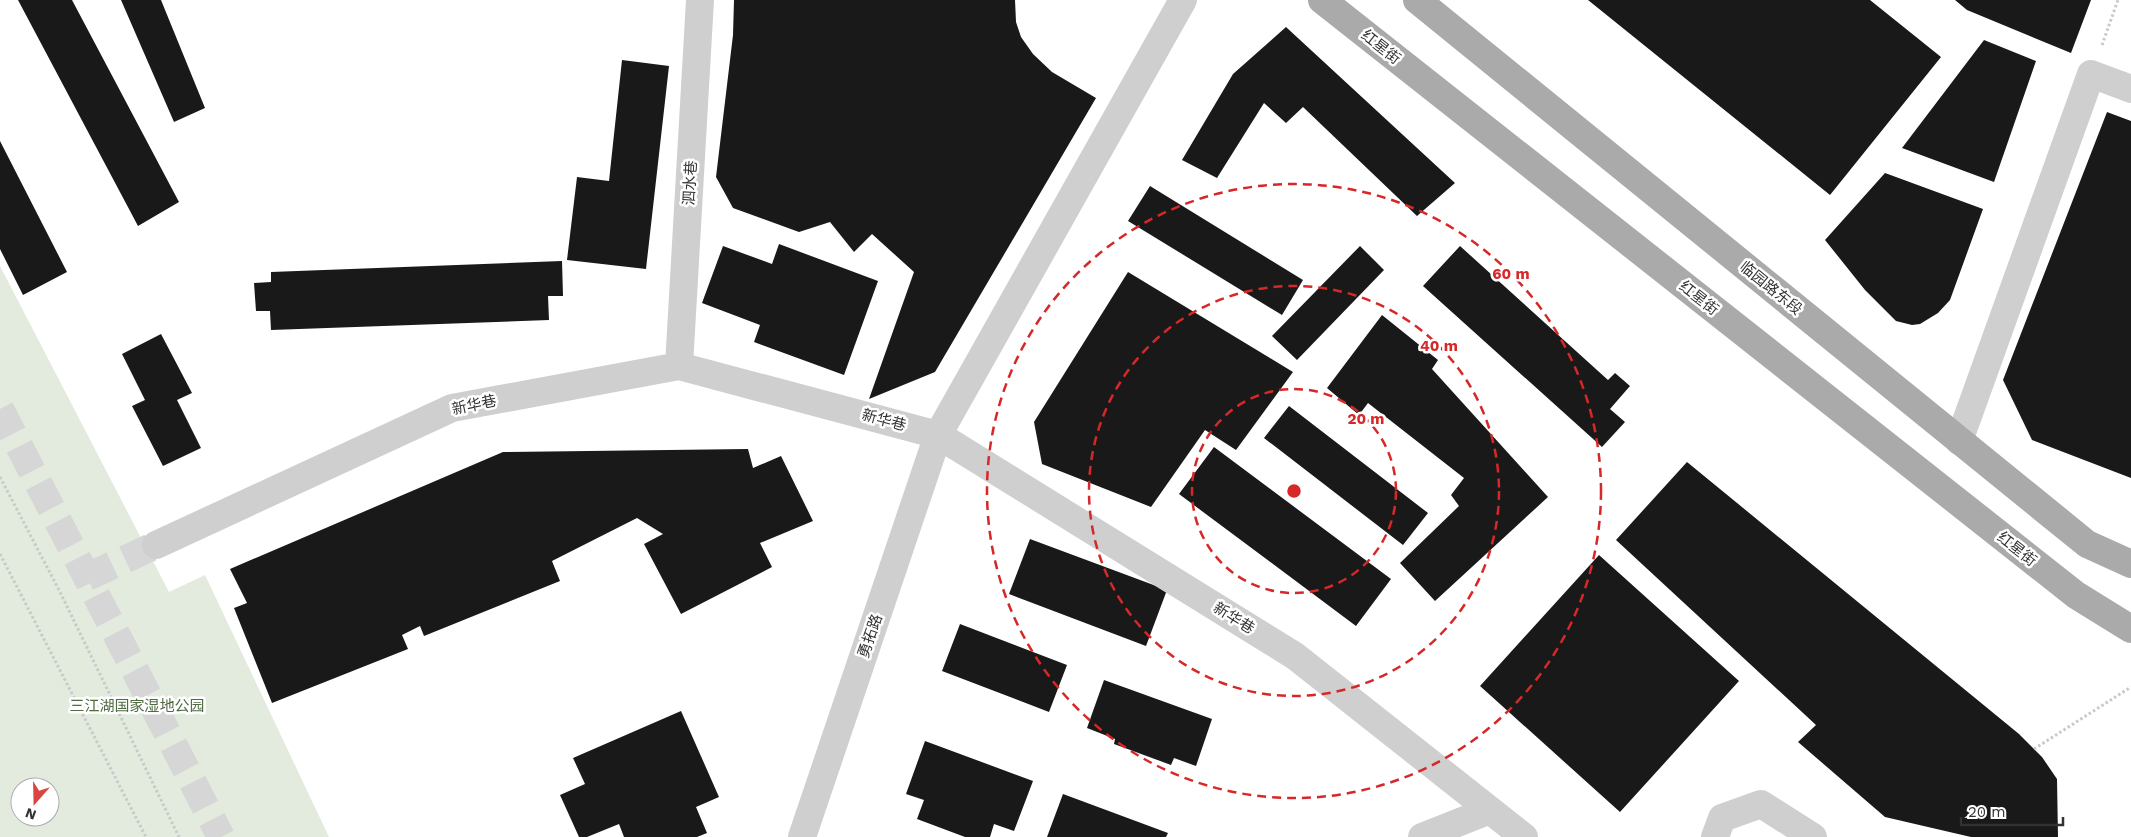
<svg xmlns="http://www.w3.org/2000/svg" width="2131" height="837" font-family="'Work Sans','Noto Sans SC',sans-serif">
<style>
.green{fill:#e3eade;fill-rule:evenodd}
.building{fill:#191919}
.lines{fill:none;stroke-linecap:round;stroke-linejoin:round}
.minor-tunnel{stroke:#d6d6d6;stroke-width:28;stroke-dasharray:28 14;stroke-linecap:butt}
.path{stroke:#c9c9c9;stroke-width:3;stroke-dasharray:2.5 2.5;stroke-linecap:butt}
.minor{stroke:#cfcfcf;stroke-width:28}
.major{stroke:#aaa;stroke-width:28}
.ring{fill:none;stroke:#d62828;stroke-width:2.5;stroke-dasharray:9 6}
.labels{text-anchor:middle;stroke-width:5;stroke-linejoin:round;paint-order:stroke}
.street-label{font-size:15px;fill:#323232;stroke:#fff}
.park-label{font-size:15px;fill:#506b41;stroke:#fff}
.centre{fill:#d62828;stroke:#fff;stroke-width:2.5}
.ring-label{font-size:15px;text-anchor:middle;font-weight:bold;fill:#d62828;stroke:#fff;stroke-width:5;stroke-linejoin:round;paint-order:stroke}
</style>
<rect width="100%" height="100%" fill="#fff"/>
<path class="green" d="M0,266L169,592L205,575L329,837H0ZM20,787H50V817H20Z"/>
<path class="building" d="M18,0H72L179,202L138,226Z
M121,0H161L205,108L174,122Z
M734,0H1015L1016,22L1021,37L1033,54L1052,72L1096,98L935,372L869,399L914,272L872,234L854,252L830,222L799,232L733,208L716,177L733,35Z
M1588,0H1870L1941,57L1830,195Z
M1955,0H2091L2071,53L1967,10Z
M1286,27L1455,183L1417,216L1303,107L1286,123L1264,103L1217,178L1182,160L1233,74Z
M1984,40L2036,61L1994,182L1902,148Z
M622,60L669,66L646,269L567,260L577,177L609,181Z
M2107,112L2131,121V478L2032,440L2003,380Z
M0,141L67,272L23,295L0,249Z
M1885,173L1983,209L1950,300L1938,313L1920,324L1912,325L1896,321L1865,290L1825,240Z
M1150,186L1303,280L1282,315L1128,221Z
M779,244L878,281L844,375L754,342L760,325L702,303L723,246L772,264Z
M1360,246L1384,270L1297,360L1272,336Z
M1460,246L1608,380L1615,373L1630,386L1610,409L1625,422L1602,447L1423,286Z
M562,261L563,296H548L549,320L271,330L270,311H256L254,283L271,282V272Z
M1128,272L1293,372L1236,450L1205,430L1151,507L1042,464L1034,422Z
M1382,315L1438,360L1432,369L1548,497L1435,601L1400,563L1459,506L1451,495L1464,478L1368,403L1359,415L1327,388Z
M161,334L192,393L177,400L201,448L163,466L132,406L145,400L122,354Z
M1289,406L1428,513L1403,545L1264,438Z
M1214,447L1391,579L1356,626L1179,494Z
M748,449L753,468L781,456L813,521L760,543L772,567L681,614L644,544L663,534L637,518L552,561L560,581L424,636L420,626L402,635L408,649L272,703L234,608L247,603L230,569L503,452Z
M1687,462L2019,734L2042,757L2057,779L2058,837H1971L1885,817L1798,742L1816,725L1616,540Z
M1030,539L1167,590L1146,646L1009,594Z
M1599,555L1739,681L1620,812L1480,686Z
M960,624L1067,665L1049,712L942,671Z
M1104,680L1212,719L1196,766L1174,758L1171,765L1114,744L1115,739L1087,728Z
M681,711L719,797L696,807L707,833L697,837H624L619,824L587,837H579L560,795L585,784L573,758Z
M925,741L1033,781L1014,831L994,824L990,837H965L917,819L924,800L906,794Z
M1063,794L1168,833L1166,837H1047Z"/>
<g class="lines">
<path class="minor-tunnel" d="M0,409L221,837
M87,577L156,545"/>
<path class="path" d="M2102,45L2118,0
M0,477L60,592L179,837
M0,554L146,837
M2034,749L2131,687"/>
<path class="minor" d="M679,366L700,0
M1959,441L2091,74L2131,89
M156,545L452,408L679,366L938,435L1295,656L1524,837
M802,837L938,435L1183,0
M1422,837L1490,810
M1715,837L1722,818L1761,804L1813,837"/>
<path class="major" d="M1322,0L2076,595L2131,629
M1417,0L2087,544L2131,564"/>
</g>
<g class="ring">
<circle cx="1294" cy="491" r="102"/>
<circle cx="1294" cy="491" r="205"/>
<circle cx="1294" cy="491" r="307"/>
</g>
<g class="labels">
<g class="street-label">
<text transform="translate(1381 47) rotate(38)" y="5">红星街</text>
<text transform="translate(690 183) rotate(-87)" y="5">泗水巷</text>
<text transform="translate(1771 288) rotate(39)" y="5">临园路东段</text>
<text transform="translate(1699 298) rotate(38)" y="5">红星街</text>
<text transform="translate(474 405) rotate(-12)" y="5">新华巷</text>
<text transform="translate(884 420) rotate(15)" y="5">新华巷</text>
<text transform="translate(2017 549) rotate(38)" y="5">红星街</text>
<text transform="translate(1234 618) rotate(32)" y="5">新华巷</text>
<text transform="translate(870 636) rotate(-71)" y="5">勇拓路</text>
</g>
<g class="park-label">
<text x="137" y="711">三江湖国家湿地公园</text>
</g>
</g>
<circle cx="1294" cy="491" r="8" class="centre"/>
<g class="ring-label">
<text x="1511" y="279">60 m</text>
<text x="1439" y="351">40 m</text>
<text x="1366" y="424">20 m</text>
</g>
<g transform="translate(35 802) rotate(200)"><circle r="24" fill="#ffffff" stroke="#adadad"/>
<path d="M0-4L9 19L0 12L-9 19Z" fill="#db4541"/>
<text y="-8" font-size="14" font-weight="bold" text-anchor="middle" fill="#323232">N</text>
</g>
<path d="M1961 817v8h102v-8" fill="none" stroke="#323232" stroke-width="2.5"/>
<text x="1968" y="817" font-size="15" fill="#323232" stroke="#ffffff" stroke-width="4" paint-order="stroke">20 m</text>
</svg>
